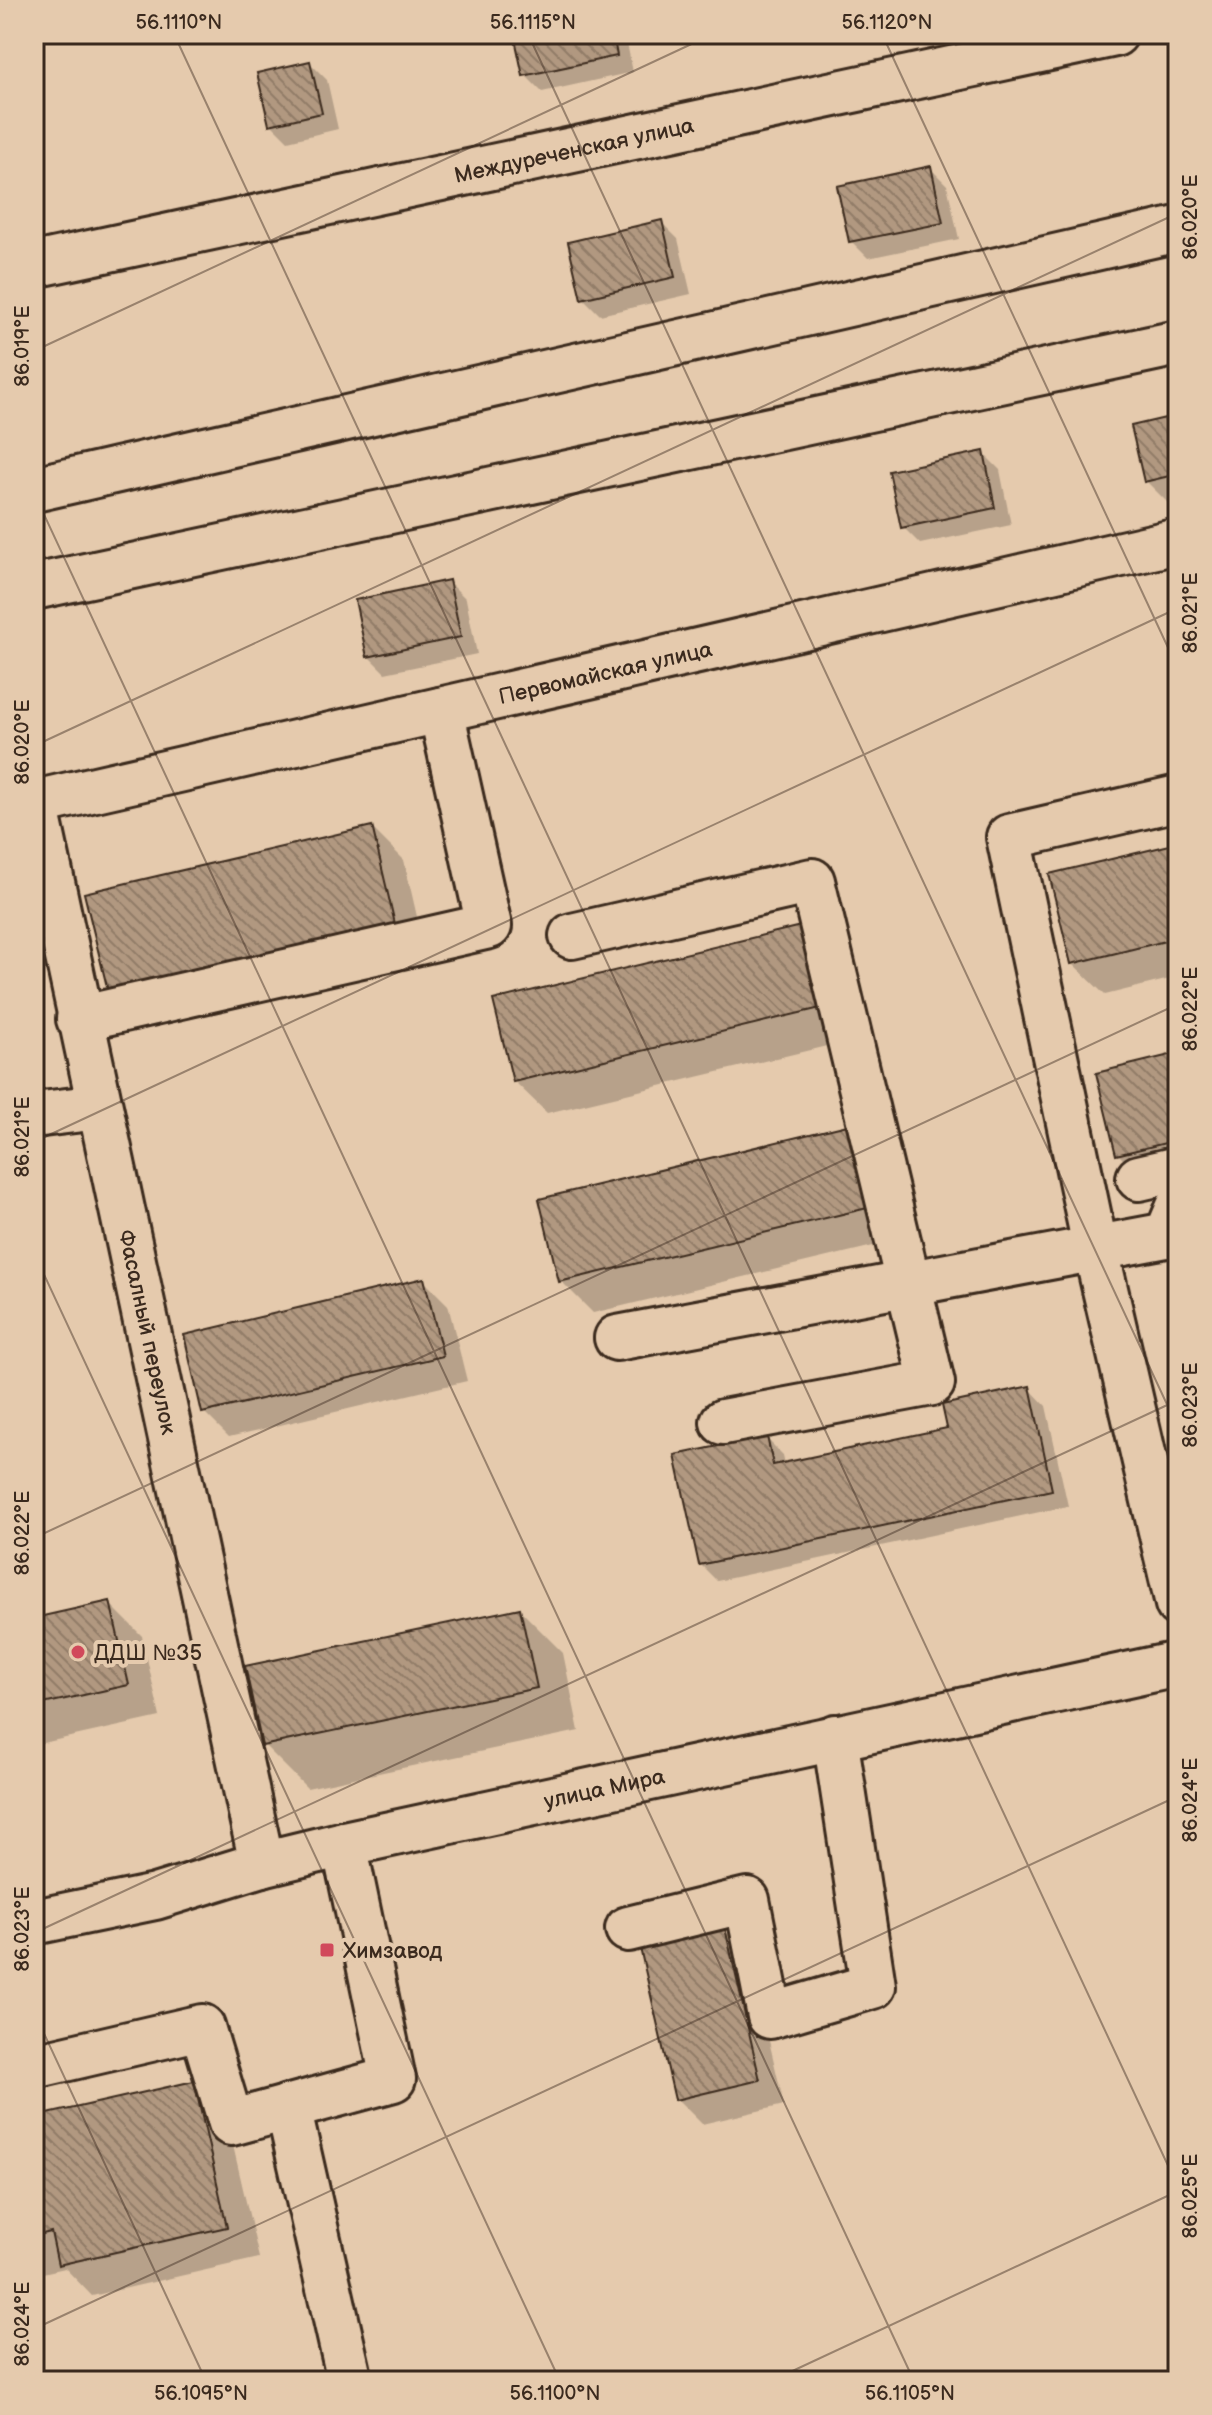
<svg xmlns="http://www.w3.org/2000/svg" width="1212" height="2415" font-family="'Balsamiq Sans',sans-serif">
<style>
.shadow{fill:#0003}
.building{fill:url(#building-back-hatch);stroke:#3b2a1e;stroke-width:2}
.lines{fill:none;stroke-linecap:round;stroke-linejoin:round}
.minor-casing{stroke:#3b2a1e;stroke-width:50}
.major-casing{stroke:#3b2a1e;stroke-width:50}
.minor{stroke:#e5caad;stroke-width:44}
.major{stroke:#e5caad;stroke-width:44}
.ticks{fill:none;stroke:#3b2a1e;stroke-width:2;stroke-opacity:0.45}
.poi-dot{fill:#d1495b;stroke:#e5caad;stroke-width:3}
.labels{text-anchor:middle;stroke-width:8;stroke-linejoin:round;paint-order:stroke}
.street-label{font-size:22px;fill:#3b2a1e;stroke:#e5caad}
.poi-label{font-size:22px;fill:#3b2a1e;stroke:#e5caad;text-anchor:start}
.neatline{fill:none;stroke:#3b2a1e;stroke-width:3}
.ticks-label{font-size:20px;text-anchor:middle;fill:#3b2a1e}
</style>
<defs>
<pattern id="building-back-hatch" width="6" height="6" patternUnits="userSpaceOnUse" patternTransform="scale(2)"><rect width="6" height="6" fill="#b19880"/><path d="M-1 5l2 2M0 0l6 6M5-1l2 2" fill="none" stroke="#917c68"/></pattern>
</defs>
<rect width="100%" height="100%" fill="#e5caad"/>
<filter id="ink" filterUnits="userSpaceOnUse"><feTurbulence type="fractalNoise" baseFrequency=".0125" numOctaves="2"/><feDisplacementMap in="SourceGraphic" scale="16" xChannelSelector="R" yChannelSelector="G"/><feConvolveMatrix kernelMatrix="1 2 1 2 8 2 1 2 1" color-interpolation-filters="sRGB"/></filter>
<g filter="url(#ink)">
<path class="shadow" d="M516,34H625L633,72L542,92L525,75Z
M310,63L327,80L338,129L288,141L271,124Z
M930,168L947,185L959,239L868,258L851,241Z
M661,222L678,239L691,294L600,315L583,298Z
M1178,417V504L1171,506L1146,481Z
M983,453L1000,470L1011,525L920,544L903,527Z
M449,582L466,599L477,654L385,673L368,656Z
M372,828L404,860L426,956L109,990Z
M1178,845V977L1105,995L1072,963Z
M808,927L860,1038L547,1113L514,1081Z
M1178,1055V1180L1150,1187L1118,1154Z
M859,1124L911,1237L593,1313L561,1281Z
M423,1280L448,1305L467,1381L229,1437L204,1412Z
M1029,1388L1046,1406L1068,1506L717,1581L700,1564L766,1438L783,1455L785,1464L949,1429Z
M110,1604L142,1636L160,1717L34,1745V1620Z
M520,1610L563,1653L579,1731L307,1788L264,1745Z
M724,1930L749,1955L784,2105L702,2124L677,2099Z
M194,2083L226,2115L259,2258L92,2296L65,2268L34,2275V2119Z"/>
<path class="building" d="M514,34H613L617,56L523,76Z
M310,61L322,113L269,125L257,73Z
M931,166L943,223L849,242L837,186Z
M662,220L675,277L581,299L568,242Z
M1178,415V474L1144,482L1131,426Z
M984,451L995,508L901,528L889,471Z
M449,580L461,637L367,657L355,600Z
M372,826L395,924L108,991L84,893Z
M1178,843V938L1071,964L1049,874Z
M809,924L829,1006L513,1082L493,1000Z
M1178,1053V1140L1116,1155L1096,1073Z
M860,1122L880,1205L559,1282L539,1199Z
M424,1278L443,1356L202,1413L184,1335Z
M1030,1386L1052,1490L699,1565L675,1455L767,1436L773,1465L947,1428L942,1405Z
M110,1601L129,1685L34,1706V1618Z
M520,1608L537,1688L262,1746L245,1666Z
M725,1928L760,2080L675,2100L640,1948Z
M194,2081L227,2227L58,2265L51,2232L34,2236V2117Z"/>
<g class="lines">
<defs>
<g id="minor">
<path id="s1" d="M34,265L1115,34"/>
<path d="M34,489L1178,229"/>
<path d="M34,587L1178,343"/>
<path id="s2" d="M34,798L262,1864"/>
<path d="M1178,798L1009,837L1095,1246L1178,1604"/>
<path id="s3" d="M34,803L1178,541"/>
<path d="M572,936L812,881L932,1383L723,1422"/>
<path d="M79,1019L489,926L441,710"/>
<path d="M34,1115L99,1107"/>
<path d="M1139,1178L1178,1169"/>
<path d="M617,1338L1167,1235L1178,1209"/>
<path d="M628,1929L747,1900L770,2016L873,1986L835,1737"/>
<path d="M34,2066L202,2027L231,2123L393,2079L344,1844"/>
<path d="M288,2107L350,2381"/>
</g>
<g id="major">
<path id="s4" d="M34,1922L155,1897L262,1864L344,1844L1178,1664"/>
</g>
</defs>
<use href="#minor" class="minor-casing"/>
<use href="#major" class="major-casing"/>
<use href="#minor" class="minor"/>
<use href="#major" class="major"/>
</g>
</g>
<path class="ticks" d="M174,34L1178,2187M528,34L1178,1428M882,34L1178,669M34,351L713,34M34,493L914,2381M34,746L1178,213M34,1142L1178,608M34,1253L560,2381M34,1538L1178,1004M34,1933L1178,1400M34,2012L206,2381M34,2329L1178,1796M771,2381L1178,2191"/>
<g class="poi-dot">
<circle cx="78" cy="1652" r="8"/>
<rect x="319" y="1942" width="16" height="16" rx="4"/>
</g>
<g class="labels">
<g class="street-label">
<text dy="8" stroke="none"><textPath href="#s1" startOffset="552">Междуреченская улица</textPath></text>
<text dy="8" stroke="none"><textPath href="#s3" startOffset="586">Первомайская улица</textPath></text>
<text dy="8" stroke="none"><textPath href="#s2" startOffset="546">Фасалный переулок</textPath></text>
<text dy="8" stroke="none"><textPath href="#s4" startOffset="586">улица Мира</textPath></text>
</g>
<g class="poi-label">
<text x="94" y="1660">ДДШ №35</text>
<text x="343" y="1958">Химзавод</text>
</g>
</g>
<rect width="1212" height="2415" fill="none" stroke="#e5caad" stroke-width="88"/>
<rect x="44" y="44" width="1124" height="2327" class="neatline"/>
<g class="ticks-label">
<text x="179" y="29">56.1110°N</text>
<text x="533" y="29">56.1115°N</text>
<text x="887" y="29">56.1120°N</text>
<text transform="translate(1190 217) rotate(-90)" y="7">86.020°E</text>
<text transform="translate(22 346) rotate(-90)" y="7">86.019°E</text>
<text transform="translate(1190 613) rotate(-90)" y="7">86.021°E</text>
<text transform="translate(22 742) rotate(-90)" y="7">86.020°E</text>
<text transform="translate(1190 1009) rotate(-90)" y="7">86.022°E</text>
<text transform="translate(22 1137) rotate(-90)" y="7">86.021°E</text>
<text transform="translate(1190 1405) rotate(-90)" y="7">86.023°E</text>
<text transform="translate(22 1533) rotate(-90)" y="7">86.022°E</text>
<text transform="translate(1190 1800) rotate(-90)" y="7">86.024°E</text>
<text transform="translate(22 1929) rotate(-90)" y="7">86.023°E</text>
<text transform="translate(1190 2196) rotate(-90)" y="7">86.025°E</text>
<text transform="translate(22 2324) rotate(-90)" y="7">86.024°E</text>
<text x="201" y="2400">56.1095°N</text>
<text x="555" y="2400">56.1100°N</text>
<text x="910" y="2400">56.1105°N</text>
</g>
</svg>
